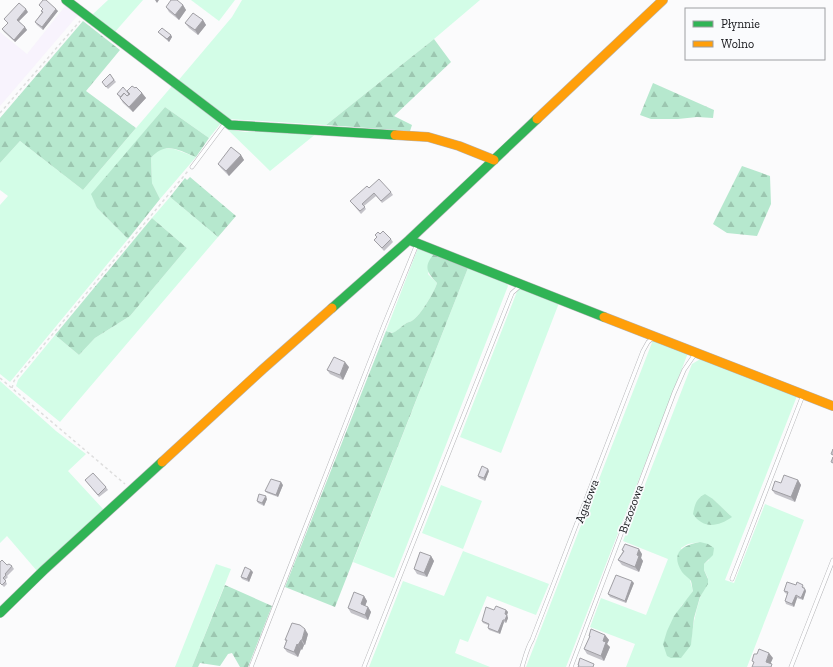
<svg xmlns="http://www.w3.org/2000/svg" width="833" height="667" font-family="'Zilla Slab',serif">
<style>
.industrial{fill:#f8f3fd}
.grass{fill:#d3fde7;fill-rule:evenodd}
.forest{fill:url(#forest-firs)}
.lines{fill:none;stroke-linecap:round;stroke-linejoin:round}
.lane-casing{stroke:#b4b4b7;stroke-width:4.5}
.fast-casing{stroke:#b4b4b7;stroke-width:10}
.slow-casing{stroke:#b4b4b7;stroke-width:10}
.path{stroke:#dedede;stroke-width:1.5;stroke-dasharray:3 3;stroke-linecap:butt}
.lane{stroke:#fefeff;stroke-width:3.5}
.fast{stroke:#30b455;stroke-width:9}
.slow{stroke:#ff9f0a;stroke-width:9}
.wall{fill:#c4c3c9}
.shaded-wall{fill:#a09fa4}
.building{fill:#e4e3ea;stroke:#a09fa4}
.labels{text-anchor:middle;stroke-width:3.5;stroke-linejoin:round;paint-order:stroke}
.street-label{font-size:12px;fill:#15161a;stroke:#fafbfd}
</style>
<defs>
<pattern id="forest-firs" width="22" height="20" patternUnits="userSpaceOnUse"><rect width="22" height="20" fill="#b6e8ce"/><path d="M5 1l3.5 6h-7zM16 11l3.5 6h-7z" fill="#9cc6b0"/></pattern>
</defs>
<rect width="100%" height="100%" fill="#fbfbfc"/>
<path class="industrial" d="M66,5L78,15L0,106V32L27,54Z"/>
<path class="grass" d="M108,0H143L114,33L92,15Z
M191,0H235L219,21Z
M242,0H480L434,39L326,125L228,119L177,82L232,17Z
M172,86L221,123L209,138L165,107L92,194L97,208L128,239L10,382L0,374V205L8,196L0,190V163L20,141L83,190Z
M227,129L245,132L265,130L317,133L270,171Z
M163,148L174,149L196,157L160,199L152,183L151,158L157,151Z
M170,197L218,237L60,422L16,386L18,380L55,335L79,355L95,338L130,316L187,248L152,218Z
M418,248L434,254L428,274L437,283C435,291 420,316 413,320C411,322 407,322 405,324C400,327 398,331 393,333L386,331Z
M468,268L507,283L508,286L394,578L353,562Z
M521,288L559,303L501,453L460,437L518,289Z
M653,340L688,353L566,667H526Z
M702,358L797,396L725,580L734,583L765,504L804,520L747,667H626L635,644L590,627L601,598L646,615L668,559L623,541L692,364ZM713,499L720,506L730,515L717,523L710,525ZM700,542L709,560L704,564V570L708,578C707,587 702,591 700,598C695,614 692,628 691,644L681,606L688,599L693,591L681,548L688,544Z
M0,381L56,431L86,454L68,471L104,510L37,571L7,536L0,543Z
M441,485L482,501L463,549L422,533Z
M463,551L549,584L536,615L487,596L468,642L460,639L455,653L490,667H369L403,581L444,596Z
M216,564L231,569L192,667H175Z"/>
<path class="forest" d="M83,21L120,50L86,91L136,128L83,190L20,141L0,163V118Z
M434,39L451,62L394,116L412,125L410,131L326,125Z
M653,83L714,110L713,118L697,117L678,119H651L640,115Z
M165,107L209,138L196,157C178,150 165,141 151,158L152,183L160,199L128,239L97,208L91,194Z
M742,166L770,176L771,204L757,236L727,233L713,224Z
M190,177L236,216L218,237L170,197L185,178L187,180Z
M152,218L187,248L130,316L95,338L79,355L55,335Z
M434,254L468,268L335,607L285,587L386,331L392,333C398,331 400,327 405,324C407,322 411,322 413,320C420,316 435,291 437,283C427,272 423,267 434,254Z
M705,494L713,499L732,517C718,527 703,529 693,514C695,504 696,499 705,494Z
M700,542L708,544L714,548L713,555L704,564V570L708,579V584L700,597L694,618L691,645L681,658H671L667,656L663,644L667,631L674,616L693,591C692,588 692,584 691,581C689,578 684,575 682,572C670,553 682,545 700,542Z
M225,585L272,606L248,667H240L232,653L228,654L220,666L200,663L198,667H192Z"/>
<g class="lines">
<defs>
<path id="lane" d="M192,167L225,123
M732,579L803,395
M251,667L384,325L417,244
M364,667L512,293L520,286
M522,667C525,658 527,648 532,640L643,351L648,342L653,338
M571,667L674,393L684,370L695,354
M791,667L833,560"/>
<path id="fast" d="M66,0L230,125L395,135
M409,240L604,317
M332,308L409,240L537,119
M0,613L44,570L162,462"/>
<path id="slow" d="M537,119L663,0
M395,135L428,137L459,146L494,160
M604,317L833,406
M162,462L263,369L332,308"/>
</defs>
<use href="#lane" class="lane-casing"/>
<use href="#fast" class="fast-casing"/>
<use href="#slow" class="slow-casing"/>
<path class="path" d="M0,113L80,21
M0,378L125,484
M12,388L14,381L17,377L188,171"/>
<use href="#lane" class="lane"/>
<use href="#fast" class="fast"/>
<use href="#slow" class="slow"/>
</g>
<path class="wall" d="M39,5L58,11L43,30L37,25L35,22L42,12L41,11L43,9Z
M183,5L186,10L179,20L169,12L166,7Z
M28,12L19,21L27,30L15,42L4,32L2,29L8,23L4,19Z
M203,20L206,25L198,35L189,28L185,23Z
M158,32L171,35L172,37L169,42L160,34Z
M110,74L116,82L108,89L102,82Z
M135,88L142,93L146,98L133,112L123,103L120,98L117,94L127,92Z
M241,155L244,160L229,176L221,168L218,164Z
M369,188L391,192L393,195L382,203L376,196L364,206L366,209L361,214L350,201Z
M380,234L391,239L393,242L384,251L374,240L377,237L375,235Z
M349,367L343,380L330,374L327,370Z
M489,471L485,481L479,478L478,476Z
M85,480L106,487L108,490L99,497Z
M798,480L801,485L795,502L775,494L772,490L781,483Z
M283,485L278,497L267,493L265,491Z
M267,499L264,506L258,503L257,501Z
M622,550L642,554L641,558L643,561L639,572L622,565L618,560L623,551Z
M431,556L434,561L427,577L417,574L414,569Z
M0,562L7,565L12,566L14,569L7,576L8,577L5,580L7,584L4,587L0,583Z
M253,572L249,582L242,579L241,577Z
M634,583L626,603L610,597L608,594Z
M796,585L805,587L804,588L806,591L803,600L797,598L794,607L786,604L785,601L787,594L785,593L784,591Z
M364,596L367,601L365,606L368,607L371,612L368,620L351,613L348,608Z
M494,610H506L508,612L507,615L508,618L506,623L504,622L500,634L489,630L488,628V625L483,623L482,621Z
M308,634L305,645H304L302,650L301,649L298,657L287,652L284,648L286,641L285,640Z
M605,635L609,640L607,644L610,647L604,661L587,654L584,649L590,637L589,636Z"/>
<path class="shaded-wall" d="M155,0H159L157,3Z
M183,5L186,10L179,20L175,15Z
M26,9L28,12L18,22L17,20Z
M56,9L58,11L43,30L42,27Z
M203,20L206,25L198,35L195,30Z
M25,27L27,30L15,42L14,40Z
M171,35L172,37L169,42L167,39Z
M142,93L146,98L133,112L129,107Z
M241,155L244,160L229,176L226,171Z
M345,362L349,367L343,380L340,375Z
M488,469L489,471L485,481L484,478Z
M798,480L801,485L795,502L791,497Z
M281,482L283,485L278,497L276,495Z
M266,496L267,499L264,506L262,503Z
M639,549L642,554L641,558L643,561L639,572L635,567L637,555Z
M431,556L434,561L427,577L424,573Z
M251,570L253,572L249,582L247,579Z
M632,581L634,583L626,603L625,601Z
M805,589L806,591L803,600L801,598Z
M796,595L797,598L794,607L792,604Z
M364,596L367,601L364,609L361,604Z
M368,607L371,612L368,620L365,615Z
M506,610L508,612L507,615L508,618L506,623L505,620V614Z
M503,620L504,622L500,634L498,632Z
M305,629L308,634L305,645L302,640Z
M605,635L609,640L607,644L610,647L604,661L601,656L603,641Z
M301,640L304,645L302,650L298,645Z
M297,644L301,649L298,657L294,652Z
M769,653L773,658L769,667L766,662Z"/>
<path class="building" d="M43,0H46L56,9L42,27L35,22L43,12L41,11L43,9L39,5Z
M171,0H177L183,5L175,15L166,7Z
M19,3L26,9L17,20L25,27L14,40L2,29L8,23L4,19Z
M193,13L203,20L195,30L185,23Z
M162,28L171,35L167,39L158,32Z
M110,74L114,80L106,87L102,82Z
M132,86L135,88L136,87L142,93L129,107L120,98L124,93L127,96L130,94L127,91Z
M123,87L129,94L127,96L124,93L121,97L117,94Z
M231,147L241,155L226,171L218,164Z
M379,179L391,192L381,201L374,193L362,204L365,207L360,211L350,201L367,186L369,188Z
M383,231L391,239L382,248L374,240L377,237L375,235L378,232L380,234Z
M334,357L345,362L340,375L327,370Z
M833,449V455L831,454Z
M833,457V463L831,462Z
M482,466L488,469L484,478L478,476Z
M93,473L106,487L98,495L85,480Z
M784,475L798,480L791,497L772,490L775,481L781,483Z
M271,479L281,482L276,495L265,491Z
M259,494L266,496L262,503L257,501Z
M625,544L639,549L637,555L639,556L635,567L618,560L624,551L622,550Z
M420,552L431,556L424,573L414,569Z
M2,560L7,565L9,564L12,566L5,574L6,575L3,578L6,581L2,585L0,583V562Z
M245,567L251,570L247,579L241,577Z
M616,575L632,581L625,601L608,594Z
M787,582L796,585L797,582L803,585L802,587L805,589L801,598L796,595L792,604L785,601L788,592L784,591Z
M354,592L364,596L361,604L368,607L365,615L348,608Z
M496,606L506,610L505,614L507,615L505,620H503L498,632L488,628L489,624L482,621L486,607L494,610Z
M292,623L300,625L305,629L302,640H301L298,645L297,644L294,652L284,648L287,640H285Z
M591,629L605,635L603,641L606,642L601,656L584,649L590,636H589Z
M759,649L769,653L766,662L772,664L771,667H752L754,662L752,661L754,654H757Z
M580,658L594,664L593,667H578L579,665H578Z"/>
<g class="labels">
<g class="street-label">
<text transform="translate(587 501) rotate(-69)" y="4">Agatowa</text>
<text transform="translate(631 509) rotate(-70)" y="4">Brzozowa</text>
</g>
</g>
<rect x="685" y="8" width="140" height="52" fill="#fafbfd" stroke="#9e9fa2"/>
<rect x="693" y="21" width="20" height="6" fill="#30b455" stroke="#9e9fa2"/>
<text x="721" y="28" font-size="12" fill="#15161a">Płynnie</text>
<rect x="693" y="41" width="20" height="6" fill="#ff9f0a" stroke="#9e9fa2"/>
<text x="721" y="48" font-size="12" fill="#15161a">Wolno</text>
</svg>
